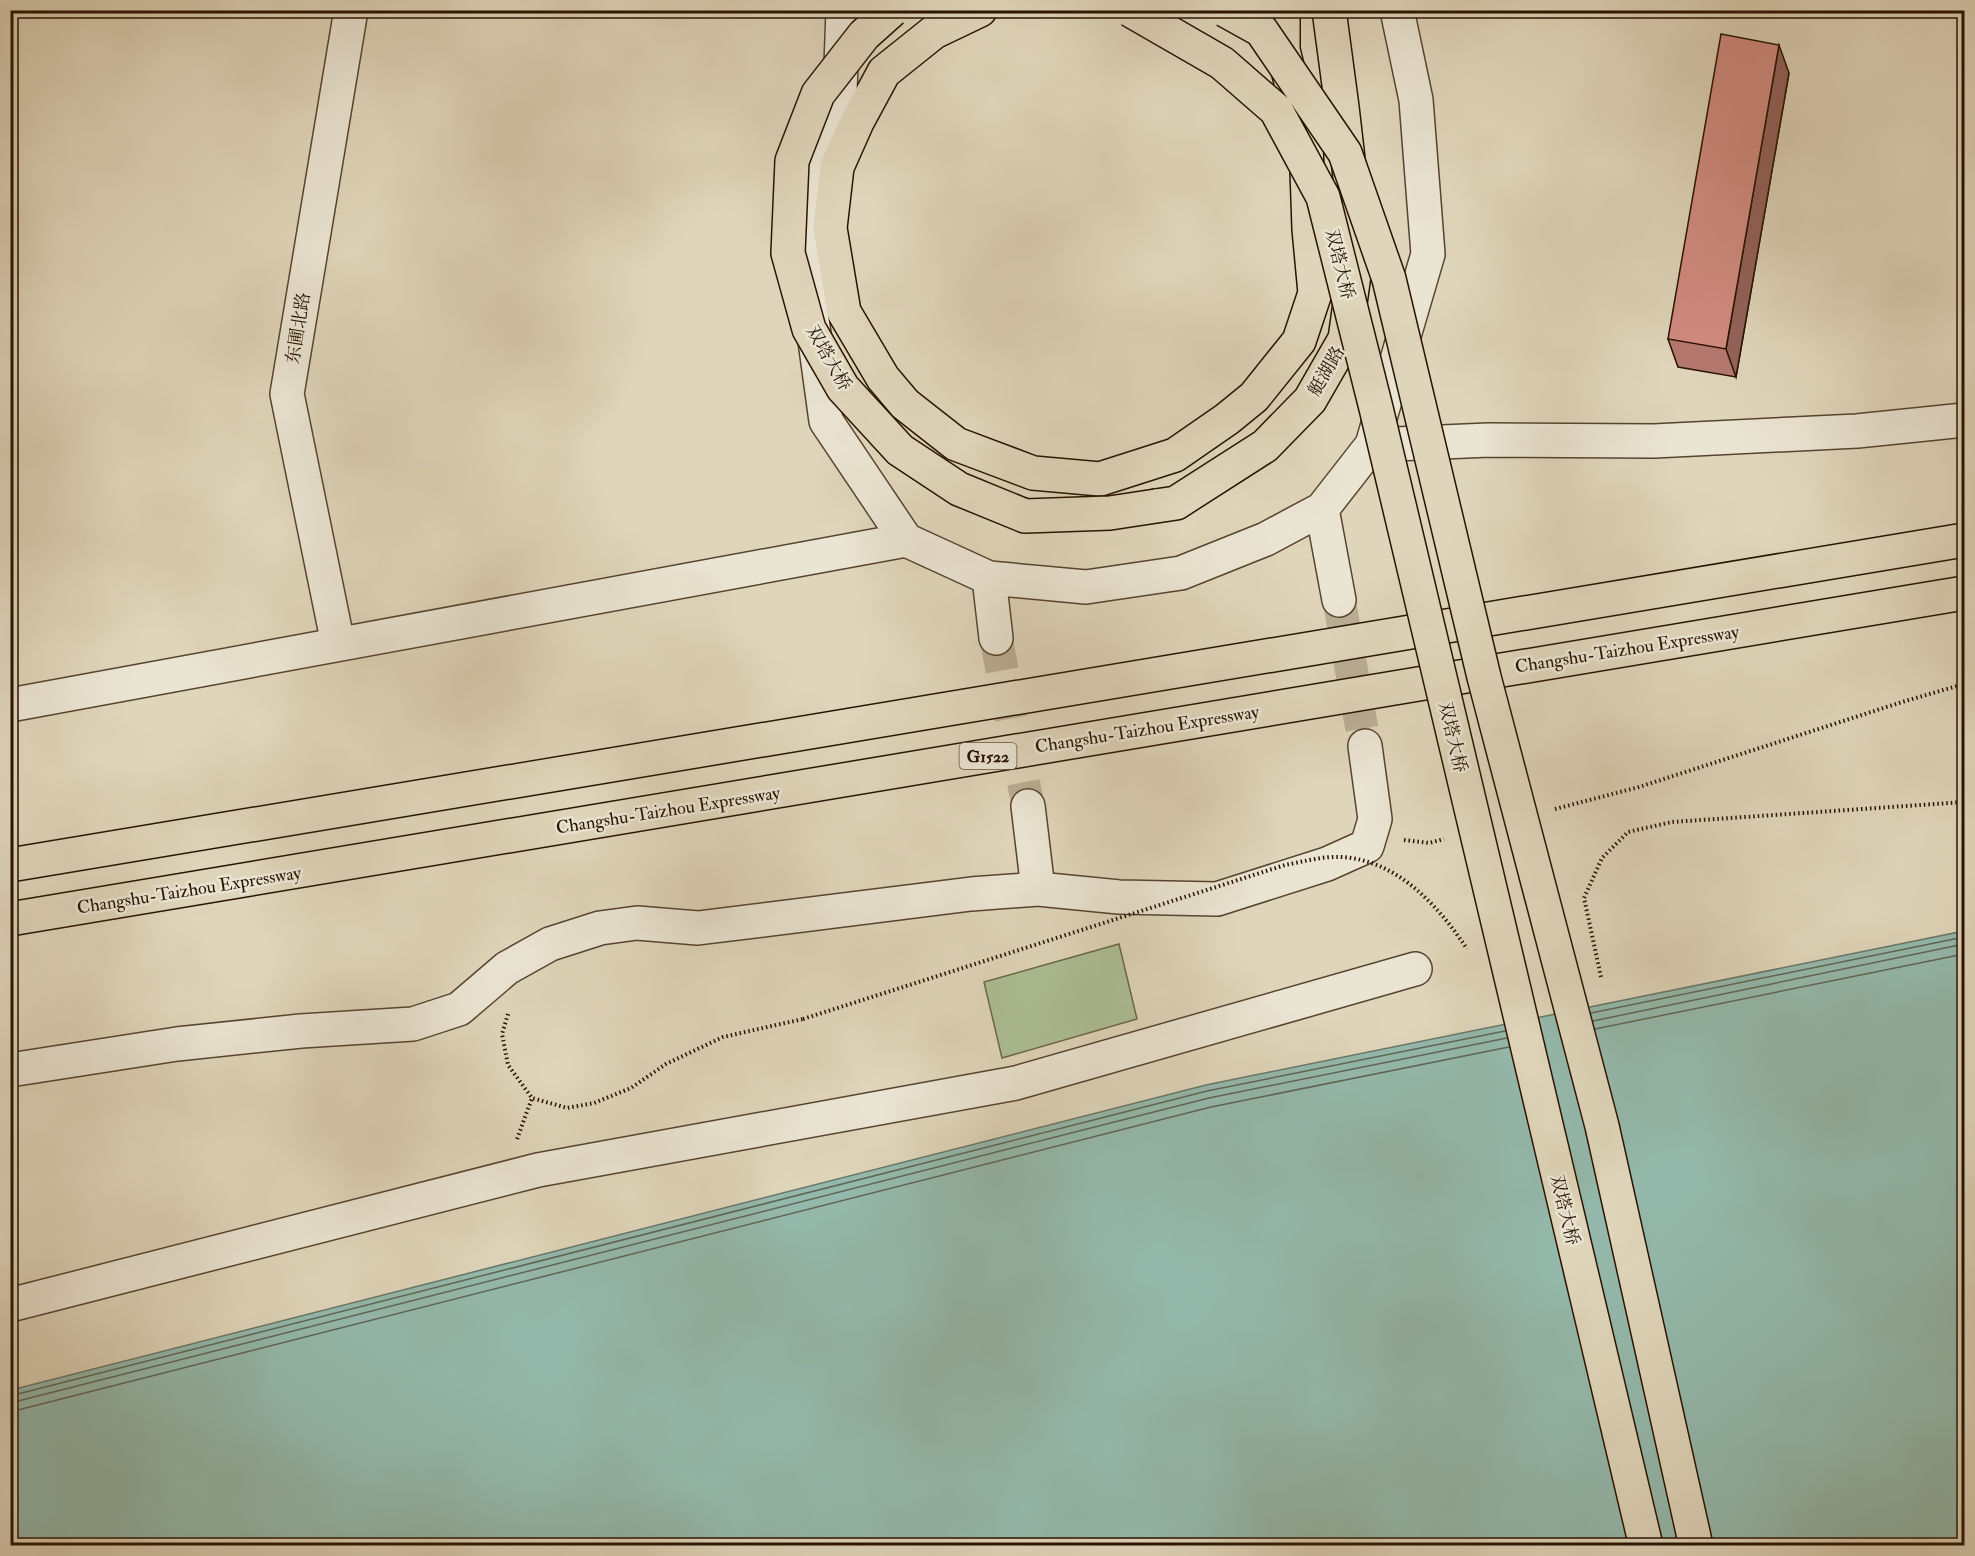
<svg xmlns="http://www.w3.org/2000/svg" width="1975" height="1556" font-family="'IM FELL Double Pica','Noto Serif SC',serif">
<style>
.green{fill:#adbe94;stroke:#6a684a;stroke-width:1.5}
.water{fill:#94b9ac;stroke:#697768;stroke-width:1.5}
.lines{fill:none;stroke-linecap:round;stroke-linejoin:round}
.shore{stroke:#5e6656;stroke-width:1.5}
.minor-tunnel{stroke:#baae95;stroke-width:33;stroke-dasharray:33 16;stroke-linecap:butt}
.minor-casing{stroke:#56442f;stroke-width:36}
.major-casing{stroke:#281301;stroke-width:36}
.highway-casing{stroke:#281301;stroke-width:36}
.path{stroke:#281301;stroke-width:4;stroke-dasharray:1.5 3;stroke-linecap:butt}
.minor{stroke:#eae4d2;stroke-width:33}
.major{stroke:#dfd5ba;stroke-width:33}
.highway{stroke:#dfd5ba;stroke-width:33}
.major-bridge-casing{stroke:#281301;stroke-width:36;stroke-linecap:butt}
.path-bridge{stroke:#281301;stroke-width:4;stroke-dasharray:1.5 3;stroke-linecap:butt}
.major-bridge{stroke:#dfd5ba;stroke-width:33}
.wall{fill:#b5786f;stroke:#281301;stroke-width:1.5}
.shaded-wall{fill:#93625a;stroke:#281301;stroke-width:1.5}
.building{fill:#d28c81;stroke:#281301;stroke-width:1.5}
.labels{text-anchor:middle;stroke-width:5;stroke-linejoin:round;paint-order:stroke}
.shield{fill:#eae4d2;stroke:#625240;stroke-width:1.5}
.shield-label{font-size:16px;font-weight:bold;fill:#281301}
.street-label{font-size:18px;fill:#281301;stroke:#eae4d2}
</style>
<rect width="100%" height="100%" fill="#dfd5ba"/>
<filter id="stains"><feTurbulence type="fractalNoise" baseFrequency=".00333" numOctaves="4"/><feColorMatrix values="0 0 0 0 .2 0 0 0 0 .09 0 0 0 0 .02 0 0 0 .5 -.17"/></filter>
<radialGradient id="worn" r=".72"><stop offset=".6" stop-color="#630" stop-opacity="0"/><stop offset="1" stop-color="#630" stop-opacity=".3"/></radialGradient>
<path class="green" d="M1119,944L1137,1019L1002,1058L984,982Z"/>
<path class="water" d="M1964,931V1545L11,1546V1390L1206,1085Z"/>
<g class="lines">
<path class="shore" d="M1591,1013L1964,937
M1593,1021L1964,944
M1595,1029L1964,954
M10,1396L1207,1091L1505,1031
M10,1403L1209,1098L1507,1038
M10,1412L1211,1107L1509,1047"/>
<path class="minor-tunnel" d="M1339,600L1365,746
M996,638L1028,806"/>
<defs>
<path id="minor" d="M843,10L840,92L804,261L826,421L906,540
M1372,445L1489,440L1654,441L1857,431L1964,420
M1322,509L1339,600
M989,578L996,638
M338,644L287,394L351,10
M10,705L906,540L989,578L1086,587L1181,573L1266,539L1322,509L1372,445L1428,254L1416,100L1397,10
M1028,806L1038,889
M10,1070L177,1044L301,1031L413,1024L459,1009L507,968L550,944L600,928L637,923L698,928L971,894L1038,889L1119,897L1217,899L1327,864L1367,846L1375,819L1365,746
M10,1305L538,1170L1016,1083L1415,969"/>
<path id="major" d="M980,10L934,32L884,72L857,122L837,167L830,228L844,312L883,378L905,404L956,444L1033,473L1100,479L1175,455L1227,419L1254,397L1299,341L1315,293L1309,229L1306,142L1283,50V10
M1156,506L1176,503L1265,446L1310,400L1345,339L1358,246L1342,107L1329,10"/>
<path id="highway" d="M10,865L1964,540
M10,919L1964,593"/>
</defs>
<use href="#minor" class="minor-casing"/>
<use href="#major" class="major-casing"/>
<use href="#highway" class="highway-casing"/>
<path class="path" d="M1555,809L1639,787L1902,702L1964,684
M1404,840L1429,843L1444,839
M1601,977L1584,898L1602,858L1628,832L1672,822L1964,802
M508,1014L502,1034L508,1065L532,1098L567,1108L594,1103L631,1088L666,1064L723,1037L803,1019
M517,1139L532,1098"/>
<use href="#minor" class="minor"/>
<use href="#major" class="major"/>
<use href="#highway" class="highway"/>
<defs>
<path id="major-bridge" d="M892,10L864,35L818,94L792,161L788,253L809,329L843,388L900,450L959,489L1025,516L1110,513L1156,506
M1130,10L1222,63L1276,110L1323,197L1376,408L1646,1546
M1225,10L1261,30L1345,153L1389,279L1484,677L1602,1126L1696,1546"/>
</defs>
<use href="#major-bridge" class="major-bridge-casing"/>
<path class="path-bridge" d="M803,1019L1285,865C1302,862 1322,856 1340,857C1396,859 1438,905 1467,949"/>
<use href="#major-bridge" class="major-bridge"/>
</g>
<path class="wall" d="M1965,10V22L1961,12Z
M1789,73L1736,377L1678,367L1668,339Z"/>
<path class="shaded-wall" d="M1779,45L1789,73L1736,377L1726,349Z"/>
<path class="building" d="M1721,34L1779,45L1726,349L1668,339Z"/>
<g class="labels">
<rect class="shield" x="959.5" y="743" width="57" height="26" rx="4.5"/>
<g class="shield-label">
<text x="988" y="762">G1522</text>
</g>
<g class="street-label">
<text transform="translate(1340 264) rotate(76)" y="6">双塔大桥</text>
<text transform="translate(298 328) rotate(-81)" y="6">东圃北路</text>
<text transform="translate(829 358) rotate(60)" y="6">双塔大桥</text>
<text transform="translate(1326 371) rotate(-60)" y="6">艇湖路</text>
<text transform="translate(1627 649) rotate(-9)" y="6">Changshu-Taizhou Expressway</text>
<text transform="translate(1147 729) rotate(-9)" y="6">Changshu-Taizhou Expressway</text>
<text transform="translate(1453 737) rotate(77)" y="6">双塔大桥</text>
<text transform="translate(668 810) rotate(-9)" y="6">Changshu-Taizhou Expressway</text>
<text transform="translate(189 890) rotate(-9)" y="6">Changshu-Taizhou Expressway</text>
<text transform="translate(1565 1210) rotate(76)" y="6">双塔大桥</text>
</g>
</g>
<rect width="1975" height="1556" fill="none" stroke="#dfd5ba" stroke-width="36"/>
<rect x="12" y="12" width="1951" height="1532" fill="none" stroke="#281301" stroke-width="3"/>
<rect x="18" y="18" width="1939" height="1520" fill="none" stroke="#281301" stroke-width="1.5"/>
<rect width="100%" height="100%" filter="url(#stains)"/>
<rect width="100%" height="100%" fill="url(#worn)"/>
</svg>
